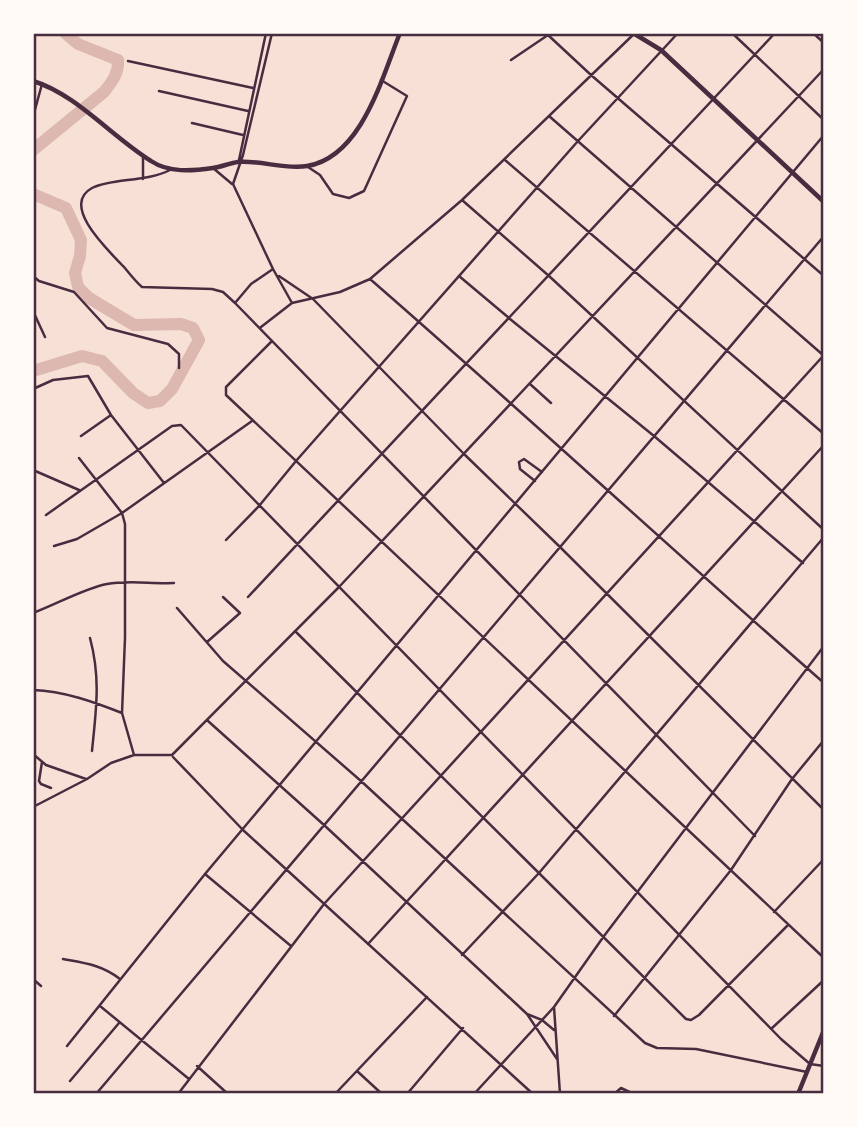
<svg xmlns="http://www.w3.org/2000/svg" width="857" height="1127" font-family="'PT Sans',sans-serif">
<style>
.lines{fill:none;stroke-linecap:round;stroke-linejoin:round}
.river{stroke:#dcb8b0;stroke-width:12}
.pedestrian{stroke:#4a2c40;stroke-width:2.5}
.minor{stroke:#4a2c40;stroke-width:2.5}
.primary{stroke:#4a2c40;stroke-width:4.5}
.neatline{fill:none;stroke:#4a2c40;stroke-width:2.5}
</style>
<rect width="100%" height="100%" fill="#f7e1d7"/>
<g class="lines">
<path class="river" d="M33,150L104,92C112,82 119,73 118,60L78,44L65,33
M33,194L66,208L81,240L80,256L75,273L78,287L89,298L134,325L181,324L193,328L199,340L172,389L160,401L148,403L133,393L102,361L82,356L33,371"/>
<path class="pedestrian" d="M459,276L509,318"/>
<path class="minor" d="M272,33L243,155L233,184L273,269L292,303
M732,33L824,120
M813,33L824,43
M511,60L548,35L591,75L824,276
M128,61L253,88
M159,91L248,111
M549,116L823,355
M33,117L42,84
M192,123L243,135
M239,160L266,33
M505,160L824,434
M308,167L320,175L333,194L349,198L364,191L407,96L381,80
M213,168L232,184
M170,170C147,182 111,178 92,188C59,206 111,253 124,267C130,274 135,281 142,287L212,289L223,292L235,303L755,836
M143,179V158
M462,200L549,276L824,530
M33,276L39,281L74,292L107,328L168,344L179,354V368
M279,276L313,299L464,454L560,547L824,810
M370,279C523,412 672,550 824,683
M235,303L251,284L273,269
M33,311L45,337
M510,319L654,436L803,563
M261,327L292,303L340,292L370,279L462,200L635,33
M272,341L226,387V395L824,958
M530,384L551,403
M33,389L53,380L88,376L111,415L164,483
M81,436L111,415
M79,458L122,513L125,524V638L122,713L134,755
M33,470L79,490
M535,481L520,469L519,462L524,459L542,472
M46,515L172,426L181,425L781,1039L810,1064L824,1066
M226,540L259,506L296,461L578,141L678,33
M54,546L77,539L122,513L252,421
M248,597L775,33
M177,608L223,661L361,781L645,1043L657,1048L696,1049L807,1072
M33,613C55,605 85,588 107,584C128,580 151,584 174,583
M295,631L686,1019L691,1020L699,1015L788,925
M90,638C101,679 96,710 92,751
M207,642L240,613L223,597
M33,690C64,691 94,702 122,713
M208,721L324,825L527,1014L557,1059
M33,754L46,765L86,779
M172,755L339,587L824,69
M173,757L243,830L533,1094
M42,762L39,781L41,784L51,788
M33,807L87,779L111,763L134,755H172
M205,874L291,946
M774,912L824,859
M368,944L824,445
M462,955L539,873L824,537
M63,959C85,963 102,965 120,979
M33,979L41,986
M100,1006L189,1079
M554,1007L560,1094
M527,1014L542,1020L554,1030
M614,1016L731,870L792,779L824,740
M771,1029L824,980
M67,1046L205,874L824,135
M197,1066L228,1094
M357,1071L382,1094
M70,1081L119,1023
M96,1094L824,236
M178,1094L324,904L824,355
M335,1094L427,997
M407,1094L463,1028
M474,1094L554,1007L604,936L824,646
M614,1094L621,1088L634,1094"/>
<path class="primary" d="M633,33L661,50L824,202
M33,81C76,94 112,137 151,161C169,173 192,171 213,168C221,167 230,163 238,162C261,160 285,170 307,166C362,157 382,77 400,33
M798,1094L824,1030"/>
</g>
<rect width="857" height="1127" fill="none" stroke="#fffaf5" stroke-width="70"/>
<rect x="35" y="35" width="787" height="1057" class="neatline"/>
</svg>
